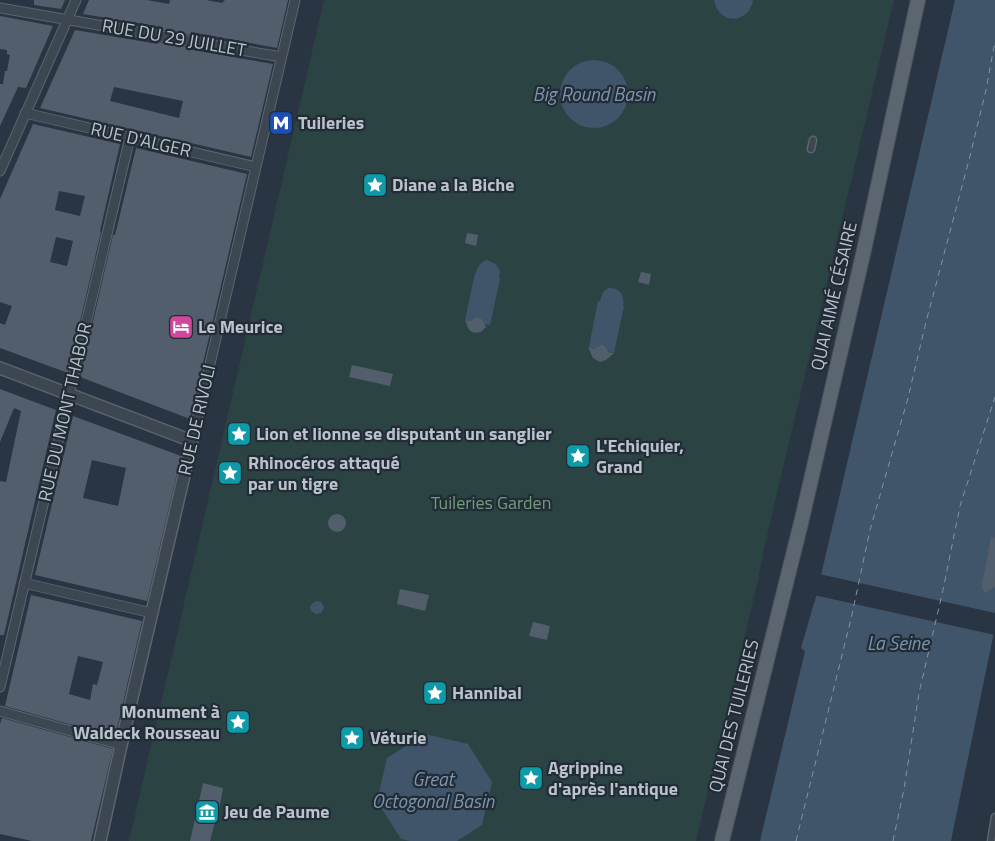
<svg xmlns="http://www.w3.org/2000/svg" width="995" height="841" font-family="'Titillium Web',sans-serif">
<style>
.green{fill:#2c4344}
.water{fill:#40546a}
.pier{fill:#293542}
.lines{fill:none;stroke-linecap:round;stroke-linejoin:round}
.ferry{stroke:#7d94ac;stroke-width:1;stroke-dasharray:6 5;stroke-linecap:butt}
.building{fill:#525e6c;fill-rule:evenodd}
.pedestrian-casing{stroke:#5b656f;stroke-width:9}
.minor-casing{stroke:#5b656f;stroke-width:11}
.tertiary-casing{stroke:#5b656f;stroke-width:14}
.primary-casing{stroke:#47505b;stroke-width:16}
.pedestrian{stroke:#3d4752;stroke-width:6}
.minor{stroke:#3d4752;stroke-width:9}
.tertiary{stroke:#3d4752;stroke-width:11}
.primary{stroke:#5b6671;stroke-width:14}
.labels{text-anchor:middle;stroke-width:4.5;stroke-linejoin:round;paint-order:stroke}
.street-label{font-size:18px;fill:#bac2cb;stroke:#222c37}
.poi-label{font-size:18px;font-weight:bold;fill:#bac2cb;stroke:#222c37;text-anchor:start}
.park-label{font-size:18px;fill:#739b7a;stroke:#222c37}
.water-label{font-size:19px;font-style:italic;fill:#7d94ac;stroke:#222c37}
</style>
<rect width="100%" height="100%" fill="#293542"/>
<path class="green" d="M324,0H894L765,544L758,580L696,841H129Z"/>
<path class="water" d="M714,0H753C749,25 718,25 714,0Z
M955,0H995V627L951,841H760L805,651L801,648L814,603L815,601Z
M560 94a34 34 0 1 1 68 0a34 34 0 1 1-68 0Z
M487,260L496,264L500,271L499,278L500,279L490,325L483,324L482,319L478,317L474,318L472,321L465,320L475,273H476C478,266 480,262 487,260Z
M608,288C620,287 625,295 623,306H624L614,353L607,351L606,347L602,344L598,346L595,349L589,347L598,301H600L603,292Z
M318,601L322,603L324,608L321,613L316,614L311,611L310,606L314,602Z
M425,734L468,744L492,782L482,825L457,841H410L401,839L377,801L387,758Z"/>
<path class="pier" d="M819,574L995,613V635L814,595Z"/>
<g class="lines">
<path class="ferry" d="M796,841L851,619L870,530L908,398L926,322L969,160L986,90L995,41
M893,841L904,789L919,693L943,590L960,506L995,397"/>
</g>
<path class="building" d="M34,0H65L61,9L34,5Z
M89,0H147L169,4L170,0H206L222,3L225,0H288L277,48L191,32V35L161,30L162,27L83,14Z
M0,16L53,26L26,88L18,87L0,126V84H3L5,71H7L10,55L7,54V50L0,49Z
M75,30L158,44V42L188,47L187,49L273,64L251,157L40,108ZM114,87L183,101L179,118L110,101Z
M33,124L120,144L100,231L101,232L68,373L0,348V323L5,325L12,306L0,302V199ZM59,191L85,196L80,216L55,210ZM56,237L73,241L67,266L50,262Z
M136,148L247,174L190,419L80,377L113,235H115Z
M467,233L478,235L476,246L465,243Z
M641,272L651,274L649,285L638,282Z
M478,317L482,319L486,327L481,332L474,333L469,330L465,320L471,321L474,318Z
M602,344L606,347L608,352L614,353L606,360L600,362L593,358L588,347L594,349L598,346Z
M352,365L393,374L390,386L349,377Z
M0,389L56,410L4,635H0V481L6,482L21,411L14,408L0,442Z
M73,416L181,456L147,601L35,575ZM92,460L126,468L118,506L83,498Z
M328 523a9 9 0 1 1 18 0a9 9 0 1 1-18 0Z
M991,537L995,538V587L985,593L982,588V584Z
M400,589L429,595L425,611L397,604Z
M31,595L142,621L115,737L5,706ZM78,656L103,662L97,685L93,684L90,700L69,694Z
M533,622L550,626L547,640L529,636Z
M2,718L113,749L91,841H32L0,834V724Z
M203,783L223,788L221,800L210,841H190Z"/>
<g class="lines">
<defs>
<path id="pedestrian" d="M811,149L813,140
M991,841L995,817"/>
<path id="minor" d="M0,8L281,57
M25,113L256,167
M0,171L76,0
M192,441L295,0
M24,583L152,613
M0,687L130,137
M0,711L121,745"/>
<path id="tertiary" d="M0,368L192,441L124,732L100,841"/>
<path id="primary" d="M722,841L801,523L864,250L918,0"/>
</defs>
<use href="#pedestrian" class="pedestrian-casing"/>
<use href="#minor" class="minor-casing"/>
<use href="#tertiary" class="tertiary-casing"/>
<use href="#primary" class="primary-casing"/>
<use href="#pedestrian" class="pedestrian"/>
<use href="#minor" class="minor"/>
<use href="#tertiary" class="tertiary"/>
<use href="#primary" class="primary"/>
</g>
<defs>
<symbol id="metro-square" viewBox="-11 -11 22 22"><rect x="-9" y="-9" width="18" height="18" rx="4" fill="#1a4fb4" stroke="#222c37"/><path d="M-5.5 5V-5H-3L0 0L3-5H5.5V5H3V-.5L0 4L-3-.5V5Z" fill="#fff"/></symbol>
<symbol id="sight-square" viewBox="-11 -11 22 22"><rect x="-9" y="-9" width="18" height="18" rx="4" fill="#0f9aa8" stroke="#222c37"/><path d="M0-6L1.8-2.2L6-1.7L2.9 1.2L3.7 5.4L0 3.3L-3.7 5.4L-2.9 1.2L-6-1.7L-1.8-2.2Z" fill="#fff"/></symbol>
<symbol id="hotel-square" viewBox="-11 -11 22 22"><rect x="-9" y="-9" width="18" height="18" rx="4" fill="#d1479c" stroke="#222c37"/><path d="M-6-4.5h1.5V1H6V5H4.5V3h-9V5H-6ZM-4 0a1.8 1.8 0 1 1 3.6 0ZM.5 0V-2.5h3Q6-2.5 6 0Z" fill="#fff"/></symbol>
<symbol id="museum-square" viewBox="-11 -11 22 22"><rect x="-9" y="-9" width="18" height="18" rx="4" fill="#0f9aa8" stroke="#222c37"/><path d="M0-6L6-3V-2H-6V-3ZM-5-1h2V3h-2ZM-1-1h2V3h-2ZM3-1h2V3H3ZM-6 4H6V6H-6Z" fill="#fff"/></symbol>
</defs>
<g fill-rule="evenodd">
<use href="#metro-square" x="267" y="109" width="28" height="28"/>
<use href="#sight-square" x="361" y="171" width="28" height="28"/>
<use href="#hotel-square" x="167" y="313" width="28" height="28"/>
<use href="#sight-square" x="225" y="420" width="28" height="28"/>
<use href="#sight-square" x="564" y="442" width="28" height="28"/>
<use href="#sight-square" x="216" y="459" width="28" height="28"/>
<use href="#sight-square" x="421" y="679" width="28" height="28"/>
<use href="#sight-square" x="224" y="708" width="28" height="28"/>
<use href="#sight-square" x="338" y="724" width="28" height="28"/>
<use href="#sight-square" x="517" y="764" width="28" height="28"/>
<use href="#museum-square" x="193" y="798" width="28" height="28"/>
</g>
<g class="labels">
<g class="street-label">
<text transform="translate(174 38) rotate(10)" y="6">RUE DU 29 JUILLET</text>
<text transform="translate(141 140) rotate(13)" y="6">RUE D'ALGER</text>
<text transform="translate(834 296) rotate(-77)" y="6">QUAI AIMÉ CÉSAIRE</text>
<text transform="translate(65 412) rotate(-77)" y="6">RUE DU MONT THABOR</text>
<text transform="translate(197 420) rotate(-77)" y="6">RUE DE RIVOLI</text>
<text transform="translate(734 716) rotate(-76)" y="6">QUAI DES TUILERIES</text>
</g>
<g class="poi-label">
<text x="298" y="129">Tuileries</text>
<text x="392" y="191">Diane a la Biche</text>
<text x="198" y="333">Le Meurice</text>
<text x="256" y="440">Lion et lionne se disputant un sanglier</text>
<text x="596" y="452">L'Echiquier,<tspan x="596" dy="21">Grand</tspan></text>
<text x="248" y="469">Rhinocéros attaqué<tspan x="248" dy="21">par un tigre</tspan></text>
<text x="452" y="699">Hannibal</text>
<text x="220" y="718" text-anchor="end">Monument à<tspan x="220" dy="21">Waldeck Rousseau</tspan></text>
<text x="370" y="744">Véturie</text>
<text x="548" y="774">Agrippine<tspan x="548" dy="21">d'après l'antique</tspan></text>
<text x="224" y="818">Jeu de Paume</text>
</g>
<g class="park-label">
<text x="491" y="509">Tuileries Garden</text>
</g>
<g class="water-label">
<text x="594" y="101">Big Round Basin</text>
<text x="898" y="650">La Seine</text>
<text x="433" y="786">Great<tspan x="433" dy="22">Octogonal Basin</tspan></text>
</g>
</g>
</svg>
